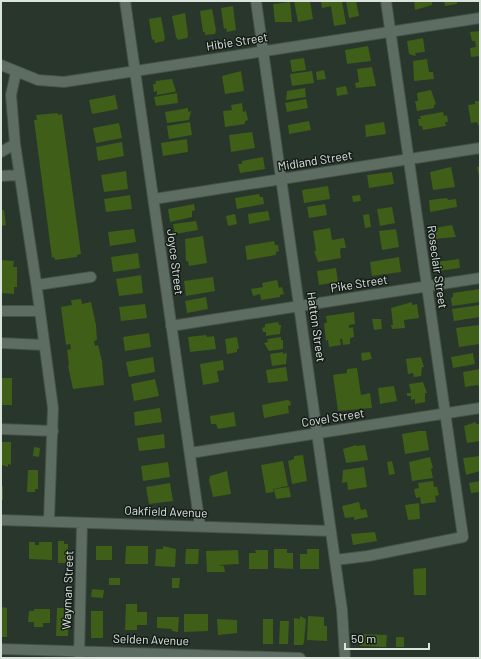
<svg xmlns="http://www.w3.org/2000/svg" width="481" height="659" font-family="Barlow,sans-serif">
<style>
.building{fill:#3f5e17}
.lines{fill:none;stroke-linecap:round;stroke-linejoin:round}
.minor-casing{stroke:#455148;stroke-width:12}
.minor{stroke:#5d6d61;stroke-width:10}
.labels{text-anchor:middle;stroke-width:3;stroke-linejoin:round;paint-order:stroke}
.street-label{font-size:12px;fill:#dae4dd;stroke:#151c17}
</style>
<rect width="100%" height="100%" fill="#28362c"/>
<path class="building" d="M294,1H310L313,19L298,22Z
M321,1H342L346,24L334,26L331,6L322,8Z
M346,1H356L359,16L349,18Z
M414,1H432V5L415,10Z
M444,1H457V4L445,6Z
M290,2L292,22H275L273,4Z
M233,6L236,30L227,32L226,28L224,29L221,8Z
M212,9L216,30L215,34L205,35V32H203L200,11Z
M185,13L188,35L187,38L178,40L176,37L172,16Z
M161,17L165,38L164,41L155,43L154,39L152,40L149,19Z
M480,31V56L471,57L470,48L476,47L475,41H472L470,32Z
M423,38L425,52L415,53L416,56L409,54L407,41Z
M368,46L371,61L347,64L345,50Z
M304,58L306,70L292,72L290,60Z
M427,59L429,72H433L434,79L414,81L413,61Z
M372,67L376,86L356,88L355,83L359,82L357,69Z
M324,70L326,79L317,80L316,72Z
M241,71L244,91L225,94L222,76Z
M312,71L314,83L292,86L290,74Z
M172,79L176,91L174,92L157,95V91L154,92L153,84H156L155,81Z
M346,86L348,94L337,96L336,88Z
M305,88L306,97L286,100L287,91Z
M431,90L436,104L434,105V108L417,111L415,101H418L417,93Z
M177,93L178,103L156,106L154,97Z
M115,95L118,109L92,114L89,100Z
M306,99L308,108L287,112L285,103Z
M475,101H480V125H478L477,122L471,123L468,105L475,104Z
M242,103L243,112L246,111L248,120L245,121V124L225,127L223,111L232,110L231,105Z
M188,108V112L191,111L189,120L167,123L165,112Z
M443,112L444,116L447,115L448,122H445L446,126L423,130L422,126H419L418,119H421L420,116Z
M58,113V115L62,114L81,254L77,255V257L55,260L54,257L52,258L34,120H37L36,115Z
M309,121L311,130L289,134L288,125Z
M190,122L192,135L169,139L167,126Z
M384,122L386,134L366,137L365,125Z
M119,123L122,138L96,143L93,128Z
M252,132L255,148L231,152L229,135Z
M187,139L188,152L163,156L161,143Z
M122,142L124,156L98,161L96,147Z
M263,157L265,169L240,173L238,164H242V161Z
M480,166V176H479L477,167Z
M451,167L455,187L433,190L430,172Z
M126,171L128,189L104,192L101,175Z
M392,172L394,184L369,188L367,175Z
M328,186L330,199L304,203L302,190Z
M259,194L260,197H263L264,204L237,209L235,198Z
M130,195L132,209L106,212L104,199Z
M360,195L361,201L353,202L352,196Z
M447,198L448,200L456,199L457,207L430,212L429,200Z
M194,204L195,210L192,211V217L170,222L168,209Z
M325,204L327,215L309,218L307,207Z
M392,207L395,223L380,226L377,209Z
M1,210H4L6,225L1,226Z
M268,211L270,220L249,224L248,214Z
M235,214L237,224L228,226L226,216Z
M369,214L371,227L365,228L363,215Z
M196,221L198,230L175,234L173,224Z
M452,225L456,237L434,239L433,228Z
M330,228L332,240L344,238L346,248H341L340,251L341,258L318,262L314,251H316L313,231Z
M134,229L136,242L110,246L108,232Z
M396,229L399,247L382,250L379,231Z
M203,236L207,263L189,266L188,261H186L185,239Z
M274,241L275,245H278L279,251L276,252V255L247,260L245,246Z
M138,253L140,268L113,272L111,257Z
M399,257L401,272L372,276L370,262Z
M459,259L460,268L438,271L437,262Z
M1,260L14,261L13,267H17V287H14V294L1,293Z
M336,268L338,282L319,285L317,271Z
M141,275L143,293L119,296L116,279Z
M213,277L215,291L186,296L184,281Z
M277,280L279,288L282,287L284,294L280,295V297L261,300L260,294L253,296L251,289L263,287L262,283Z
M480,289V302L452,306L451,298L453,297V293Z
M206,297L208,309L187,313L185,301Z
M81,299L82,304L91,302L96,325L97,340L94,341L95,346L98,345L102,361L104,385L73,389L68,366L69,365L67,350L71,349L70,344L66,345L61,307L72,305L71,300Z
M412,302V305L417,304L419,318L404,320L405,328L392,329L391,325H393L391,308Z
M145,304L147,318L121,321L119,307Z
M480,305V317L454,321L452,309Z
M354,312L355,324L349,325V328L353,327L354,337L350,338V344L343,345L342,339H340L341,345L329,347L328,340L326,341L324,323H327L326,316Z
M372,319H381L382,329L374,330Z
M278,322L279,325H281L280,334L266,336V332H263L262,328L265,327V324Z
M479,325L480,344L459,347L456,328Z
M149,333L151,347L125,351L123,337Z
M206,335L207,337L214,336L216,349L190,352L188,337Z
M237,337L239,349H237V352L227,354L225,339Z
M281,337V340H283V349L269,351L264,343L268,342L267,339Z
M283,352V354L287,353L286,364L272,366L270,354Z
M370,352L372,359L362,361L361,353Z
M473,353L475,364L453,368L451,357Z
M153,357L155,372L129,377L126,362Z
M421,357L424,367H422L421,376L414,377L413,373L408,374L406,359Z
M223,360L224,370L217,371L219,382L203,385L200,364Z
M286,367L288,381L268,383L266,370Z
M357,368L361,395L370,393L372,408L338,411L333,375L347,373V369Z
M480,369V387L477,385L465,387L463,372Z
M1,378H12V405H1Z
M155,379L159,396L134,401L131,384Z
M423,382L427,393H425V402L415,404V399L411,400V396H407V393H411L409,384Z
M394,386L397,401L380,404L378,388Z
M287,400L290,401L291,405L288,406L289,413L264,418L262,405Z
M160,408L162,422L135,426L134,412Z
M234,412L236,426L218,429L216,424H211L210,416Z
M476,422V424H480V441L467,443L464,426Z
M419,431H426L429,450L405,454L402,434Z
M164,434L165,448L139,451L137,438Z
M2,442H11V465L8,464V467L2,465Z
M356,445L357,446L365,445L368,460L346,463L343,449Z
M34,447L40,448L39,457L33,456Z
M303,455L307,481L292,484L288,461L294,459V456Z
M480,456V471L466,475L463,458Z
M430,457L433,468L431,469L433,478L412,481L409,462Z
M283,461L288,486L273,489L274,492L266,493L261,465Z
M392,461L395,474L389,475L387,462Z
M168,462L170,477L143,481L141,466Z
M364,467L367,487L348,490L347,482L342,483L343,470Z
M28,470H38V489H35V492H27Z
M227,471L231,494L213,497L209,480L210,476Z
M433,481L434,487H437L439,495L435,496L436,502L421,504L420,497L416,498L414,489L419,488L418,483Z
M480,481V492L471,493L469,483Z
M170,483L173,501L149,504L146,487Z
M1,486H3V500H1Z
M289,487L291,497L276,499L274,489Z
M359,502L361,510L366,509L368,517L354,520V517L345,518L342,506Z
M419,503L420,519L408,520L405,505Z
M375,532L377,541L353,545L351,534Z
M58,541H64V544H68V563H58Z
M29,542H35V545H39V542H52V560L29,559Z
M96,546H112V560H96Z
M126,546H148V564H125Z
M163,546L176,549L175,567L155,566L156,549H163Z
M186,549H199L198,564H185Z
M274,549H287V553H293V569L274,568Z
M307,549H319V569H300V554H307Z
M238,550L239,564L219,565L224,566L225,572H207L206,551Z
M255,550H268V569H249V553H256Z
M426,568V595H414L413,569Z
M109,578H120V585H109Z
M172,578H180L179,588H172Z
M92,589L104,590L103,598L91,597Z
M126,604H137V612H147V625H137V630H125Z
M1,607L7,608V637H1Z
M57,608H69L68,636H56Z
M34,609H50V623H43V627H34V622H28L29,611H34Z
M91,611H103V638H91Z
M184,614H208V631L184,632Z
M300,616L306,619L304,642L303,645H294V618L300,619Z
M308,616L324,617V626H327V641L307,640Z
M157,617H179L178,632L172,631V629L157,628Z
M217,619L237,620V633L218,635Z
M263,619H273V644H263Z
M280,621H289L288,644H279Z
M360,634L387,635L386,647L360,646Z
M396,637H404V647H396Z"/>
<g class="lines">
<defs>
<path id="minor" d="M125,1L200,526
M256,1L342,610L345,658
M1,65L38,80L64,82L480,18
M16,72L11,95L15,144L37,289L53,408L49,520
M1,152L15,144
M1,176L19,175
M154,199L480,148
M37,285L91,277
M1,311H40
M171,326L480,278
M1,343L44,345
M1,429L53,431
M190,453L480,408
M1,520L331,531
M335,560L368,556L463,537L386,1
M1,649L300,658
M79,658L82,523"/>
</defs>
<use href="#minor" class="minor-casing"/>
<use href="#minor" class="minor"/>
</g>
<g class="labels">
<g class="street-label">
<text transform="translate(237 42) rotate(-9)" y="4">Hibie Street</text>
<text transform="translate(315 161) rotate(-9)" y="4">Midland Street</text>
<text transform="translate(175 262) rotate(83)" y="4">Joyce Street</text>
<text transform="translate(437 267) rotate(82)" y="4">Roseclair Street</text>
<text transform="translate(359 284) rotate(-9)" y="4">Pike Street</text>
<text transform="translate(316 327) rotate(82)" y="4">Hatton Street</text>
<text transform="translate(333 418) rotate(-9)" y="4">Covel Street</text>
<text transform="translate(166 512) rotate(2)" y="4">Oakfield Avenue</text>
<text transform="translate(68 590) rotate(-88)" y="4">Wayman Street</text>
<text transform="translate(151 640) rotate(2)" y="4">Selden Avenue</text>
</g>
</g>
<rect width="481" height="659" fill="none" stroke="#dae4dd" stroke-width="4"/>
<path d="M345 643v6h84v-6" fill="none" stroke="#dae4dd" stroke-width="2"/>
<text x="351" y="643" font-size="12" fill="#dae4dd" stroke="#151c17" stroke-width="3" paint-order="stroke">50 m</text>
</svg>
